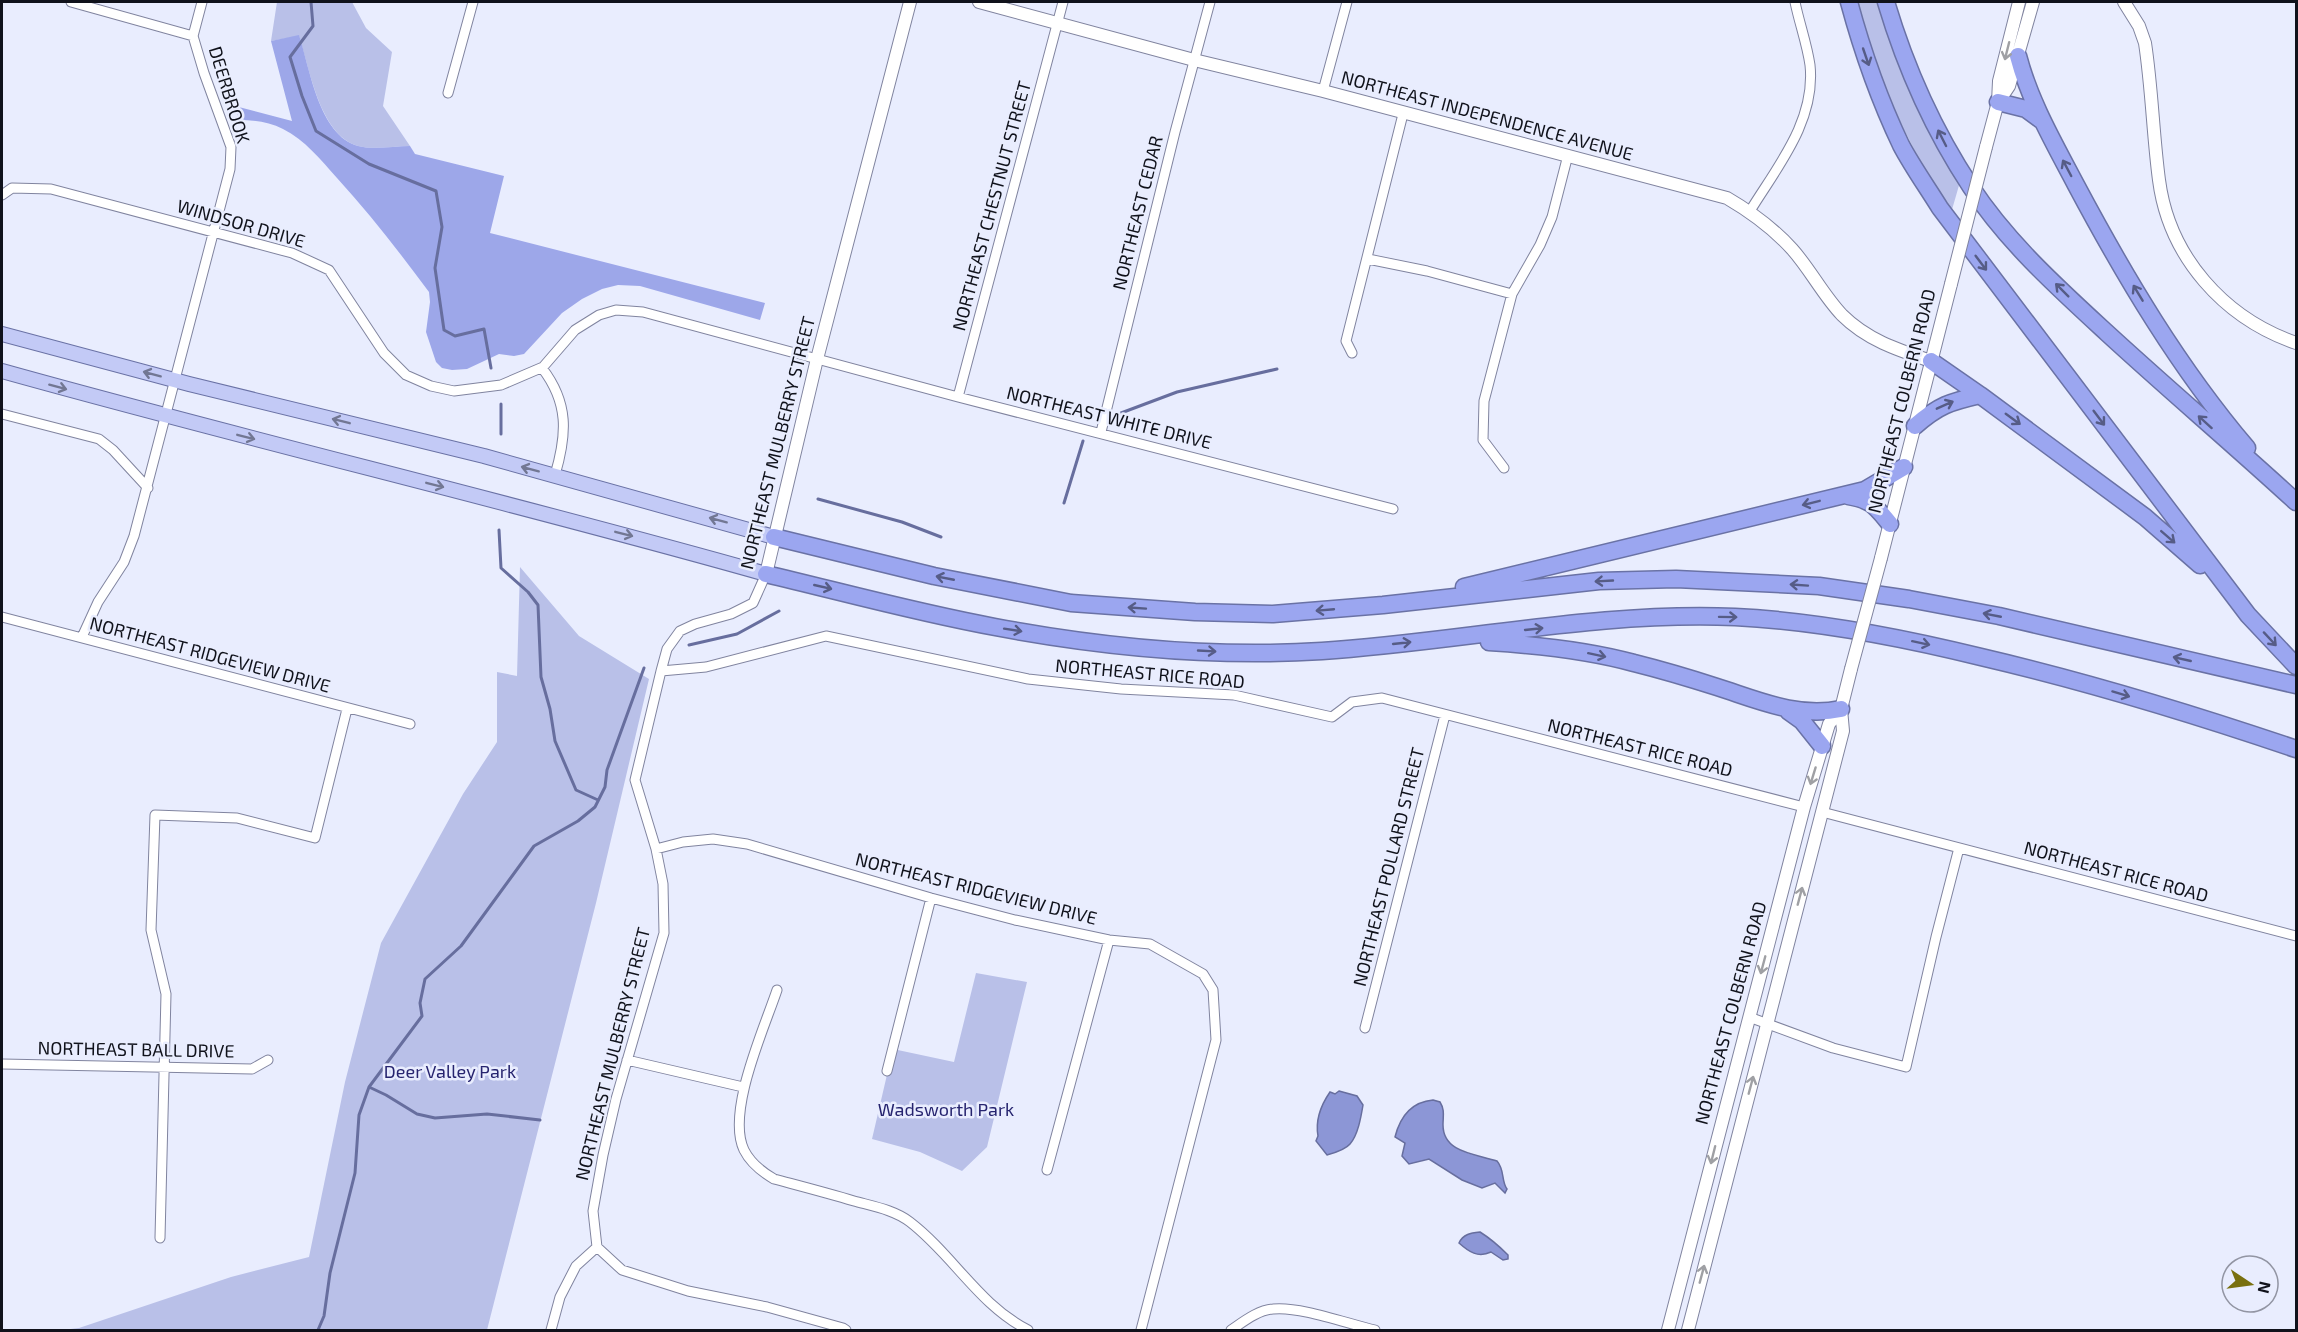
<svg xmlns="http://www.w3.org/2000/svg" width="2298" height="1332" font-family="'Exo 2',sans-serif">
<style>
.green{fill:#b9c0e8}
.forest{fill:#9da7e9}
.water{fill:#8c96d6;stroke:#676e9e;stroke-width:1.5}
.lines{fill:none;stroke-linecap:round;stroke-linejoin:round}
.stream{stroke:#676e9e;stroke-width:3}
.street-casing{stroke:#80849f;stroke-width:11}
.secondary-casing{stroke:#80849f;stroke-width:14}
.primary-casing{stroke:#6a72a5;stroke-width:16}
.highway-casing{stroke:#6a72a5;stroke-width:19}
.street{stroke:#fff;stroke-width:9}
.secondary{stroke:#fff;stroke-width:12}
.primary{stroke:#c3caf6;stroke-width:14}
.highway{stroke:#9ba6f0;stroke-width:16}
.secondary-bridge-casing{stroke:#80849f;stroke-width:14;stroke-linecap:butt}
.secondary-bridge{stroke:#fff;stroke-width:12}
.oneway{stroke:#9fa0a4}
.oneway2{stroke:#565c86}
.oneway3{stroke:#727793}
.labels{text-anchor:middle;stroke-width:5;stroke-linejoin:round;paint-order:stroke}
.street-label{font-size:18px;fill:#10121b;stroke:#e9edfe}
.park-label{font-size:18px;fill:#26246f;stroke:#e9edfe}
</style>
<rect width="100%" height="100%" fill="#e9edfe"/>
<path class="green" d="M277,2H352L366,28L392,52L383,106L410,146C394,146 373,150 358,146C320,135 310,70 299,36L271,41Z
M1854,2H1879C1898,71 1926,120 1960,182L1951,213L1922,165L1881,84Z
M520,567L579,636L649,679L596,903L487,1330H62L79,1328L231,1277L309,1257L345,1082L381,943L463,794L497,742V672L517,676Z
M976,973L1027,982L987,1147L962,1171L920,1152L872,1139L893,1049L954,1062Z"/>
<path class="forest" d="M299,35C310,69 319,135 358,146C373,150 394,146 410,146L415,154L504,176L490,233L765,303L760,320L640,286L618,285L602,289L582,299L562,313L524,354L514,356L499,354L467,369L452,370L442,368L436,362L426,332L430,302L429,292C400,253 370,214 337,178C321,160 305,140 283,129C269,122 254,120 239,120L235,106L292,121L271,41Z"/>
<path class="water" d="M1339,1091L1357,1096L1363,1105C1361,1117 1358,1135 1350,1144C1345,1150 1334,1153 1327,1155L1316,1141L1318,1136C1315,1119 1321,1105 1330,1092L1335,1094Z
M1433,1100L1440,1102C1445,1110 1443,1116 1443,1125C1443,1153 1476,1154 1497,1161C1505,1170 1501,1181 1507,1189L1505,1193L1495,1183L1482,1188L1462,1180L1429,1159L1409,1164L1402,1156L1405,1143L1395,1137C1400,1117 1411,1102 1433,1100Z
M1480,1232C1488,1237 1501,1248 1508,1255V1259L1503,1260L1491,1252C1478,1258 1469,1252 1459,1243C1463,1234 1471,1233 1480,1232Z"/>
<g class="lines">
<path class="stream" d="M311,2L313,26L290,57L302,96L316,131L369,164L436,191L442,227L435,268L444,330L455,336L484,329L491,368
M501,404V434
M1121,413L1177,392L1277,369
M818,499L902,522L941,537
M1064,503L1083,441
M499,530L501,568L528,592L538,605L541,677L550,709L555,741L576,790L598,800
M689,645L737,634L779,611
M369,1087L386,1095L417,1114L435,1118L487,1114L540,1120
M318,1330L324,1316L330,1273L355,1173L359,1115L369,1087L422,1016L420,1003L425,979L461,946L534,846L578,821L595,807L605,787L607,770L644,668"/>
<defs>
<path id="street" d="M71,2L193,36
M1323,91L1347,2
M448,93L473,2
M2,195L12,188L51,189L292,253L329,270L384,353L406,375L431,386L454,391L501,385L543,367L575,330L599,315L616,310L643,312L958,397L1393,509
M1750,211C1777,167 1816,121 1810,65C1807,44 1799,22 1795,2
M1368,259L1427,271L1512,294
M1352,353L1346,341L1403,114
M542,368C569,403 567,434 555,475
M958,397L1063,2
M2,414L99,439L113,450L148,488
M1101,432L1175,132L1210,2
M1504,468L1483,440L1484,401L1512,294L1540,245L1552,217L1568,155
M766,574L753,603L731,614L695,624L680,631L667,649L661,671L635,780L656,849L663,884L664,933L616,1099L603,1155L593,1211L597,1247L622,1270L688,1291L767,1307L843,1328L846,1330
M2,617L410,724
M82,637L98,602L124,562L134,536L230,169L231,147L204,73L193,36L202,2
M661,671L706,667L826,636L1028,679L1121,689L1234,695L1332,717L1352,702L1382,698L1804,807
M1822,812L2296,936
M656,849L683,842L713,839L747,844L931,898L1015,920L1109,940L1150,944L1203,974L1213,990L1216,1040L1141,1330
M777,990C764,1029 726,1112 744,1150C750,1162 762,1172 774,1179C800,1186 827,1193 854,1201C872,1206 895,1210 910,1222C953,1255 979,1305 1028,1330
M1749,1017L1833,1048L1906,1067L1936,937L1959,848
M1365,1028L1445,715
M627,1060L743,1087
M2,1064L252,1069L268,1060
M887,1071L931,898
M1047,1170L1109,940
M160,1238L166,994L151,930L155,815L237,818L315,838L347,709
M551,1330L560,1297L576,1266L597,1247
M1231,1330C1243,1322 1258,1310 1273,1309C1300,1306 1348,1324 1375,1330"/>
<path id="secondary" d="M979,2L1194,60L1323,91L1727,198C1751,212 1773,228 1792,249C1810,269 1823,295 1842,315C1867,340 1898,350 1931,361
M2124,2L2139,26L2145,43C2152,89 2153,135 2159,180C2169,257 2224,318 2296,343
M1999,101L2009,86L2033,2
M1986,147L1998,102L1999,81L2019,2
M1881,558L1951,284
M766,574L817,359L910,2
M1668,1330L1804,807L1829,724L1841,709
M1688,1330L1843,731L1841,709L1851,669"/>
<path id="primary" d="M2,334L189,384L484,456L774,537
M2,371C256,442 512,502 766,574"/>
<path id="highway" d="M1849,2C1862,50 1879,99 1901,145C1912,166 1927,187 1940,208L2248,615L2296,666
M1886,2C1906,69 1932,128 1971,187C2007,242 2058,288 2107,333C2169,390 2234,445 2296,502
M2018,56C2030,102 2054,143 2076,185C2125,277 2179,368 2247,448
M1998,102L2026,109L2041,120
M1931,361L1980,395L2145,517L2200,565
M1915,426C1939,405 1950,402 1980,395
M1848,496C1872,500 1875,506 1890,524
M774,537L934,576L1071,603L1195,612L1273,614L1383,605L1599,581L1676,579L1819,586L1909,599L1999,616L2296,685
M766,574C842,592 918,613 995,627C1102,647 1213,658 1322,651C1459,642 1598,611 1735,617C1818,621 1900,637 1981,657C2088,682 2193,714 2296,749
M1464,587L1865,490L1904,467
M1489,642C1537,645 1587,650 1634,663C1662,670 1689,678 1717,687C1758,700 1797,718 1841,709
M1788,711L1802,721L1822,746"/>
</defs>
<use href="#street" class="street-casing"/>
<use href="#secondary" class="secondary-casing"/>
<use href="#primary" class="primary-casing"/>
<use href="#highway" class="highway-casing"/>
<use href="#street" class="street"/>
<use href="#secondary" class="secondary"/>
<use href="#primary" class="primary"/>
<use href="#highway" class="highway"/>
<defs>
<path id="secondary-bridge" d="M1951,284L1986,147
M1851,669L1881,558"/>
</defs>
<use href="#secondary-bridge" class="secondary-bridge-casing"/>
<use href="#secondary-bridge" class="secondary-bridge"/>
</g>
<defs><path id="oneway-shaft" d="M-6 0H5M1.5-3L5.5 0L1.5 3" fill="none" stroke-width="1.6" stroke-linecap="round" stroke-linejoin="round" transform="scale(1.5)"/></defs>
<g class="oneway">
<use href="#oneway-shaft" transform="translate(2007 51) rotate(104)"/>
<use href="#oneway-shaft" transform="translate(1813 776) rotate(107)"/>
<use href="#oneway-shaft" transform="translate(1800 896) rotate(-75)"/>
<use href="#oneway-shaft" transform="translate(1763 965) rotate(105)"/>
<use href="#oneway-shaft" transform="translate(1751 1085) rotate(-75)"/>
<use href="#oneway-shaft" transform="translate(1713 1155) rotate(104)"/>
<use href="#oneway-shaft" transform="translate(1702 1274) rotate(-75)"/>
</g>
<g class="oneway2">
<use href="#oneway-shaft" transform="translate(1866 57) rotate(71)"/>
<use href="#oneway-shaft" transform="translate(1942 138) rotate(-117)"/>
<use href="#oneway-shaft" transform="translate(2067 168) rotate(-118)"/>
<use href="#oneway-shaft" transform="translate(1981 263) rotate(53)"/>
<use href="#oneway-shaft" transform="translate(2062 290) rotate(-135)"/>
<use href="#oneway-shaft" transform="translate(2138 293) rotate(-121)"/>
<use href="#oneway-shaft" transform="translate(1945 405) rotate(-24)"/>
<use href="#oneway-shaft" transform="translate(2099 418) rotate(53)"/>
<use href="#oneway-shaft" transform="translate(2013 419) rotate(36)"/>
<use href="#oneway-shaft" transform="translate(2205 422) rotate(-138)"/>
<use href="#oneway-shaft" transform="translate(1811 503) rotate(166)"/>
<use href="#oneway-shaft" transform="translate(2168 537) rotate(41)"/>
<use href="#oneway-shaft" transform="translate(945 578) rotate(-169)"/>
<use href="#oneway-shaft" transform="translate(1604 581) rotate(177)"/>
<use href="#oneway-shaft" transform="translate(1799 585) rotate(-176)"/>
<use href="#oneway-shaft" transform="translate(823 587) rotate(13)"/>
<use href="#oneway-shaft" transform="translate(1137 608) rotate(-176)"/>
<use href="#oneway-shaft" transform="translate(1325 610) rotate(175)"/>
<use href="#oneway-shaft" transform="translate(1992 615) rotate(-169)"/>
<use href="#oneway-shaft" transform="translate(1728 617) rotate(1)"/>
<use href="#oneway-shaft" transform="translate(1534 629) rotate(-6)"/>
<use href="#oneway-shaft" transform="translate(1013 630) rotate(9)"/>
<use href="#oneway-shaft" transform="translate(2270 639) rotate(47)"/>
<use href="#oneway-shaft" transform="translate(1402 643) rotate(-6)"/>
<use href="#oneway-shaft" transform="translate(1921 643) rotate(12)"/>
<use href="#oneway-shaft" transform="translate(1207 651) rotate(3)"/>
<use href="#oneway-shaft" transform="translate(1597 655) rotate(12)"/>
<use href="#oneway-shaft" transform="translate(2182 659) rotate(-167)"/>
<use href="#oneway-shaft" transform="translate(2121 694) rotate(17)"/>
</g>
<g class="oneway3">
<use href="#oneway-shaft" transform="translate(152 374) rotate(-165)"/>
<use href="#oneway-shaft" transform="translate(58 387) rotate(15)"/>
<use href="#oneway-shaft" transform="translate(341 421) rotate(-166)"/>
<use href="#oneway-shaft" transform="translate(246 437) rotate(14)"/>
<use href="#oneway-shaft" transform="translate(530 469) rotate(-165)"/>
<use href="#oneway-shaft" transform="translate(435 485) rotate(14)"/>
<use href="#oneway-shaft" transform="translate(718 520) rotate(-165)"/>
<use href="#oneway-shaft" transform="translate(624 534) rotate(14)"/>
</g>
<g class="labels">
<g class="street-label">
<text transform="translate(229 95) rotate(73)" y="6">DEERBROOK</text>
<text transform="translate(1487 116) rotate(15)" y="6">NORTHEAST INDEPENDENCE AVENUE</text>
<text transform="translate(992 206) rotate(-75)" y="6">NORTHEAST CHESTNUT STREET</text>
<text transform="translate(1138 213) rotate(-76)" y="6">NORTHEAST CEDAR</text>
<text transform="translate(241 224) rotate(16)" y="6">WINDSOR DRIVE</text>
<text transform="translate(1902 401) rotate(-76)" y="6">NORTHEAST COLBERN ROAD</text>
<text transform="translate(1109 418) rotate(14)" y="6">NORTHEAST WHITE DRIVE</text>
<text transform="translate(778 443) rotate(-76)" y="6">NORTHEAST MULBERRY STREET</text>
<text transform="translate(210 655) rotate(15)" y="6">NORTHEAST RIDGEVIEW DRIVE</text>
<text transform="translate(1150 674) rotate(5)" y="6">NORTHEAST RICE ROAD</text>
<text transform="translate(1640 748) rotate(14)" y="6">NORTHEAST RICE ROAD</text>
<text transform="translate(1389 867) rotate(-76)" y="6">NORTHEAST POLLARD STREET</text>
<text transform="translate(2116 872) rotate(15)" y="6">NORTHEAST RICE ROAD</text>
<text transform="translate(976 889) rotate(14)" y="6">NORTHEAST RIDGEVIEW DRIVE</text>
<text transform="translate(1731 1013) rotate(-75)" y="6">NORTHEAST COLBERN ROAD</text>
<text transform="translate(136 1050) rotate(1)" y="6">NORTHEAST BALL DRIVE</text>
<text transform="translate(613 1054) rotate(-76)" y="6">NORTHEAST MULBERRY STREET</text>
</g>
<g class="park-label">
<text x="450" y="1078">Deer Valley Park</text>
<text x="946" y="1116">Wadsworth Park</text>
</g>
</g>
<rect width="2298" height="1332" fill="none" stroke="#10121b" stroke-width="6"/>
<g transform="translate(2250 1284) rotate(103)"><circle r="28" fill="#e9edfe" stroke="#9295a3" stroke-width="1.5"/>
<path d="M0-4.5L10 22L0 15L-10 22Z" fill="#79700f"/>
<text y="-9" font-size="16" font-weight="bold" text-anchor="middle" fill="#10121b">N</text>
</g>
</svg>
